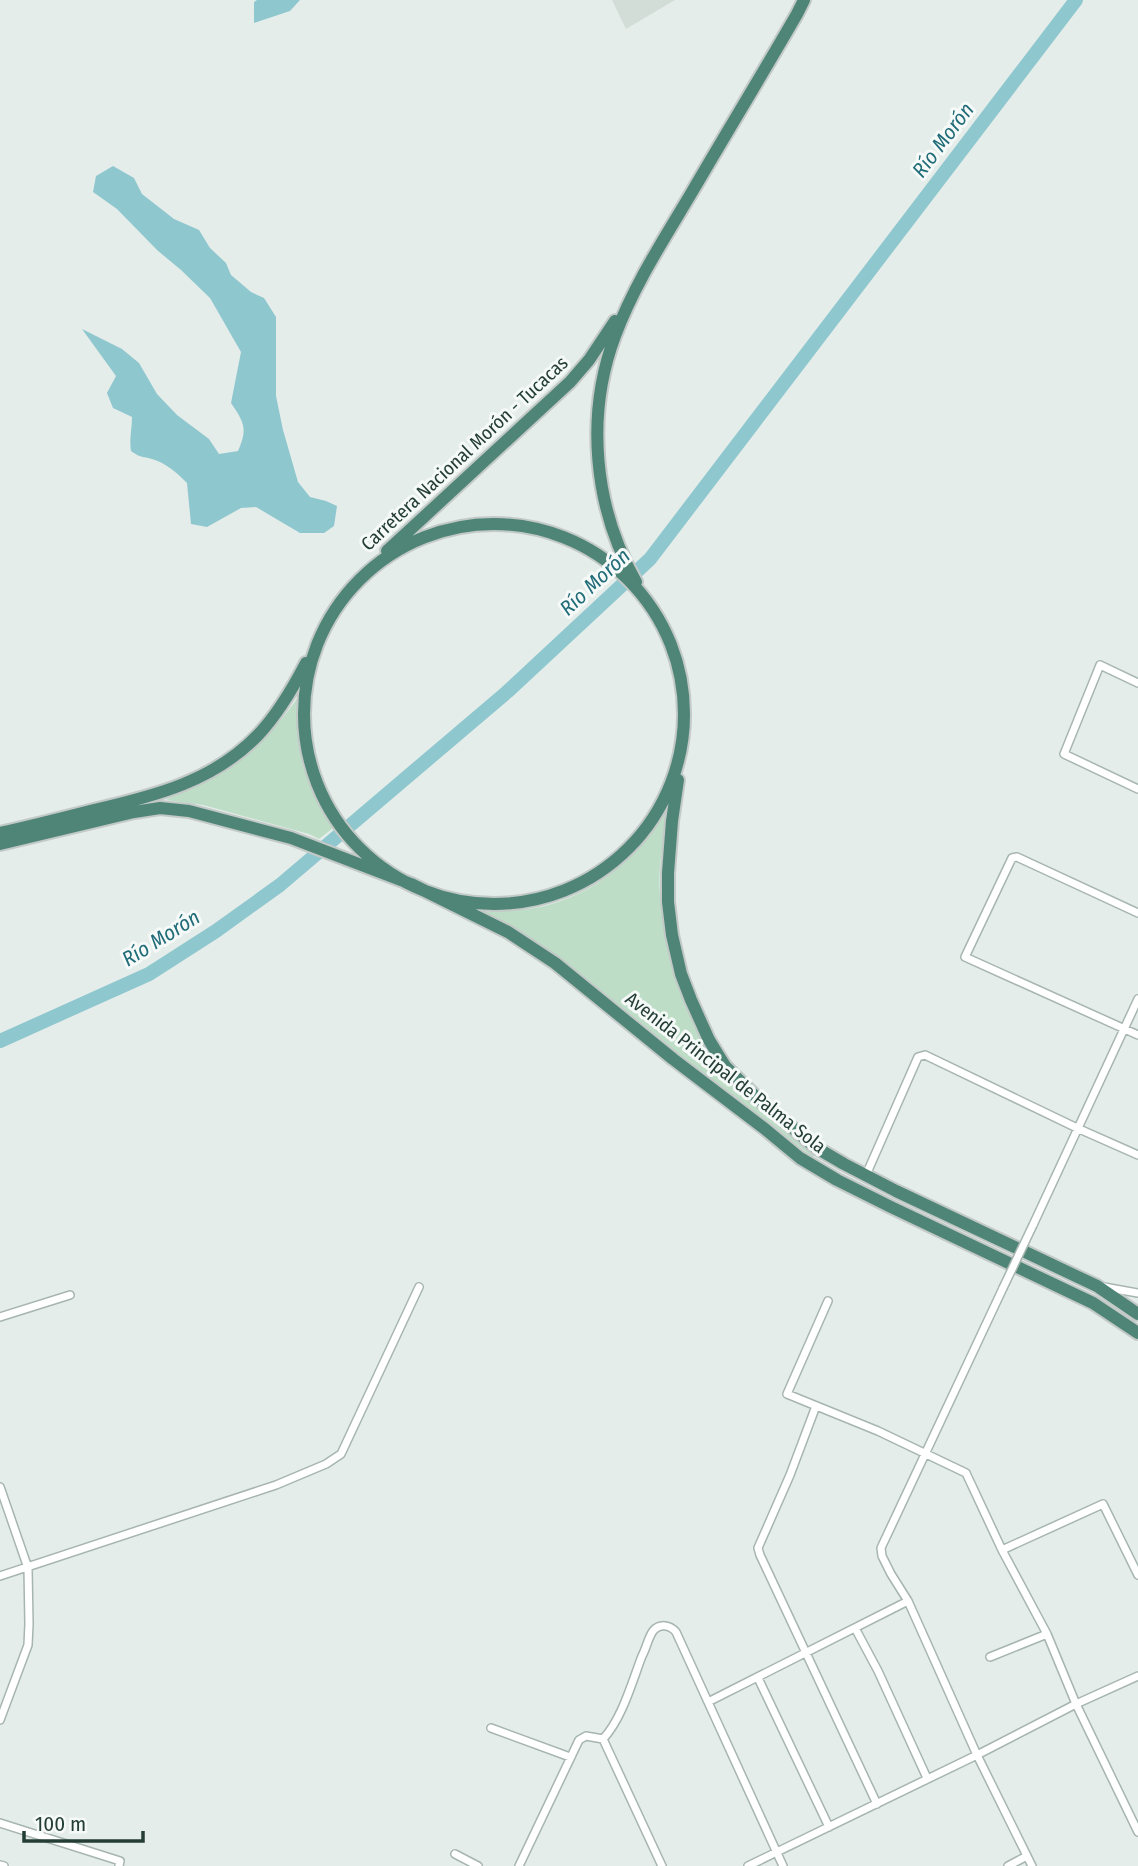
<svg xmlns="http://www.w3.org/2000/svg" width="1138" height="1866" font-family="'Fira Sans Condensed',sans-serif">
<style>
.built{fill:#d2ddd8}
.green{fill:#beddc6}
.water{fill:#8fc7cf}
.lines{fill:none;stroke-linecap:round;stroke-linejoin:round}
.river{stroke:#8fc7cf;stroke-width:14}
.minor-casing{stroke:#a7b5b0;stroke-width:10}
.trunk-casing{stroke:#c2c9c7;stroke-width:16}
.minor{stroke:#fff;stroke-width:7}
.trunk{stroke:#4e8576;stroke-width:12}
.minor-bridge-casing{stroke:#a7b5b0;stroke-width:10;stroke-linecap:butt}
.minor-bridge{stroke:#fff;stroke-width:7}
.labels{text-anchor:middle;stroke-width:6;stroke-linejoin:round;paint-order:stroke}
.street-label{font-size:19px;fill:#243e36;stroke:#f5f9f7}
.water-label{font-size:21px;font-style:italic;fill:#206c78;stroke:#f5f9f7}
</style>
<rect width="100%" height="100%" fill="#e4ede9"/>
<path class="built" d="M612,0H675L626,29Z"/>
<path class="green" d="M298,697L297,728L303,767L333,828L319,839L309,834L203,805L166,800C186,789 210,781 229,767C256,749 280,724 298,697Z
M666,806L668,807C666,827 662,846 660,866C657,900 665,933 675,965C680,982 683,1000 690,1016C714,1074 767,1116 815,1153L813,1157L710,1079L568,964L525,934L482,912C499,911 518,911 535,908C581,899 618,874 647,838C655,829 660,816 666,806Z"/>
<path class="water" d="M257,0H300L290,11L254,23V2Z
M113,166L134,178L142,194L174,219L199,230L210,248L226,263L231,275L251,292L264,298L276,317V396L283,430L298,482L310,497L326,501L337,506L334,526L324,533H300L256,507L241,508L207,527L191,524L187,483C177,473 166,463 152,459C141,456 143,459 131,451C129,439 132,429 132,417L113,408L107,393L116,376L82,329L122,349L139,363L157,394L177,415L209,439L219,454L238,451C248,429 244,422 231,403L241,352L210,298L181,270L157,250L117,209L93,192L96,176Z"/>
<g class="lines">
<path class="river" d="M0,1041L149,974L216,931L280,885L507,692L650,559L1076,0"/>
<defs>
<path id="minor" d="M1138,683L1100,665L1064,754L1138,789
M1138,913L1017,857L1012,858L965,957L1138,1035
M866,1175L918,1057L925,1055L1077,1128L1138,1155
M1033,1225L1138,999
M1104,1287L1138,1293
M1003,1288L881,1548L882,1556L891,1574L908,1601L977,1755L1032,1866
M828,1301L787,1394L878,1431L966,1473L1002,1550L1047,1634L1076,1704L1138,1832
M0,1317L70,1295
M816,1406L790,1475L758,1548L760,1555L877,1804
M0,1487L28,1568L29,1624L28,1645L0,1720
M1002,1550L1103,1504L1138,1575
M0,1576L276,1485L326,1464L341,1454L419,1287
M855,1628L878,1671L927,1778
M990,1657L1047,1634
M758,1678L829,1827
M708,1702L908,1601
M491,1728L570,1757
M603,1739C622,1719 632,1682 642,1656C646,1649 648,1638 653,1631C660,1623 670,1625 676,1632L783,1866
M0,1823L120,1861L119,1866
M455,1854L478,1866
M0,1865L4,1866
M519,1866L579,1740L586,1736L603,1739L662,1866
M748,1866L977,1755L1076,1704L1138,1676
M1008,1866L1027,1856"/>
<path id="trunk" d="M304 714a190 190 0 1 1 380 0a190 190 0 1 1-380 0Z
M387,551L570,382L589,360L615,321
M636,582C594,508 585,416 615,336C634,285 664,239 692,192C727,132 763,73 797,14L804,0
M678,780L672,821L668,873V902L672,935L681,974L691,1000L709,1040L725,1066L755,1096L815,1147L844,1164L896,1191L1097,1286L1138,1314
M0,833C31,826 63,818 94,810C155,796 214,781 258,735C278,714 293,688 306,663
M0,844L134,812L160,808L189,811L291,838L411,884L508,932L555,963L673,1059L765,1129L800,1158L837,1180L891,1207L1093,1303L1138,1333"/>
</defs>
<use href="#minor" class="minor-casing"/>
<use href="#trunk" class="trunk-casing"/>
<use href="#minor" class="minor"/>
<use href="#trunk" class="trunk"/>
<defs>
<path id="minor-bridge" d="M1003,1288L1033,1225"/>
</defs>
<use href="#minor-bridge" class="minor-bridge-casing"/>
<use href="#minor-bridge" class="minor-bridge"/>
</g>
<g class="labels">
<g class="street-label">
<text transform="translate(464 453) rotate(-43)" y="7">Carretera Nacional Morón - Tucacas</text>
<text transform="translate(726 1072) rotate(38)" y="7">Avenida Principal de Palma Sola</text>
</g>
<g class="water-label">
<text transform="translate(943 140) rotate(-53)" y="7">Río Morón</text>
<text transform="translate(595 582) rotate(-43)" y="7">Río Morón</text>
<text transform="translate(161 938) rotate(-32)" y="7">Río Morón</text>
</g>
</g>
<path d="M24 1831v10h119v-10" fill="none" stroke="#243e36" stroke-width="3.5"/>
<text x="35" y="1831" font-size="21" fill="#243e36" stroke="#f5f9f7" stroke-width="5" paint-order="stroke">100 m</text>
</svg>
